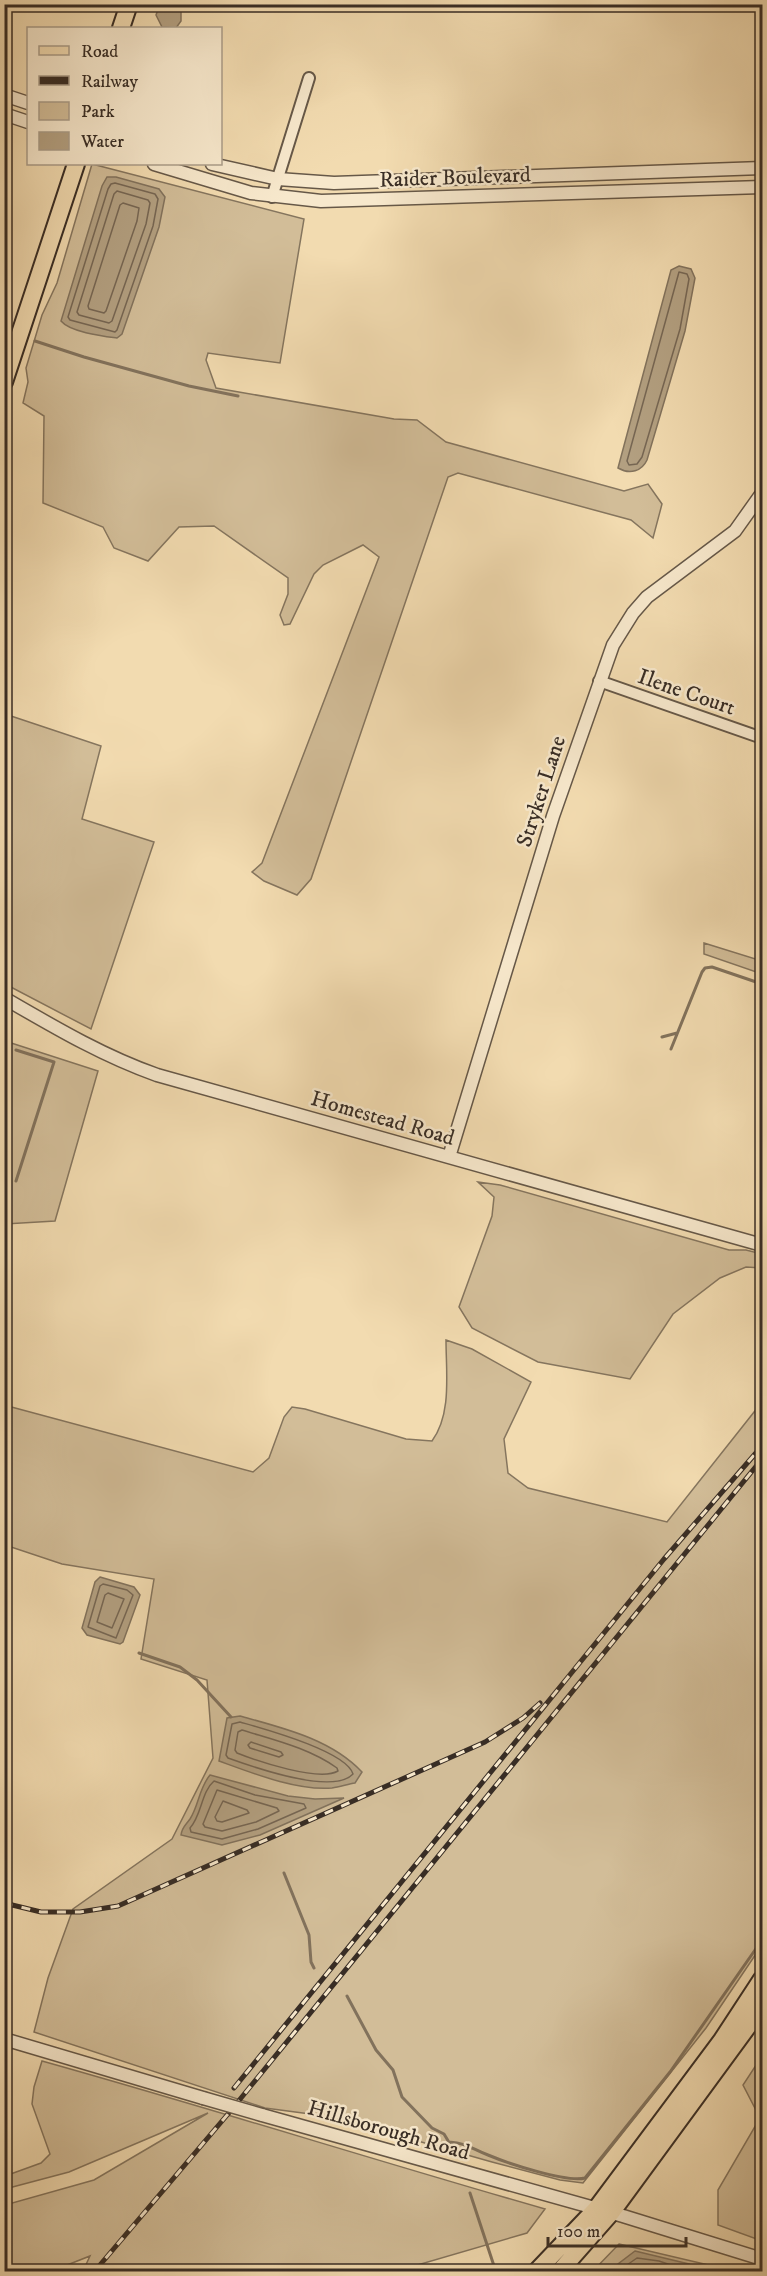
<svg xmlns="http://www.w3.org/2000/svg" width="767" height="2276" font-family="'IM FELL DW Pica',serif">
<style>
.green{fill:#d2bd98;stroke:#85755e;stroke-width:1.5}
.water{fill:#b3a081;stroke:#82725c;stroke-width:1.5}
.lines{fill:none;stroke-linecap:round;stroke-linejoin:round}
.shore{stroke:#766653;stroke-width:1.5}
.stream{stroke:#82725c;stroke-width:3}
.minor-casing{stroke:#665848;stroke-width:14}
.tertiary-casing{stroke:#665848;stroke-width:15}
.primary-casing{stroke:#382d25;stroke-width:20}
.trunk-casing{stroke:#382d25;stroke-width:20}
.minor{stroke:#f7e8cc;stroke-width:10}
.tertiary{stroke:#f7e8cc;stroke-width:12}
.primary{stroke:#f2dbb0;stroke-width:16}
.trunk{stroke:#f2dbb0;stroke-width:16}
.rail-casing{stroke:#382d25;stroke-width:5}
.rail{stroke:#f7e8cc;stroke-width:3;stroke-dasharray:9;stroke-linecap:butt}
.tertiary-bridge-casing{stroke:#665848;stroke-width:15;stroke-linecap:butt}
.tertiary-bridge{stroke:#f7e8cc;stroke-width:12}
.labels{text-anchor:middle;stroke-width:5;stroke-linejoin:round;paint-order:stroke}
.street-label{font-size:22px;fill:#382d25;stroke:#f7e8cc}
</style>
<rect width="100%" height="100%" fill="#f2dbb0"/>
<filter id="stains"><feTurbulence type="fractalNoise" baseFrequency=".00333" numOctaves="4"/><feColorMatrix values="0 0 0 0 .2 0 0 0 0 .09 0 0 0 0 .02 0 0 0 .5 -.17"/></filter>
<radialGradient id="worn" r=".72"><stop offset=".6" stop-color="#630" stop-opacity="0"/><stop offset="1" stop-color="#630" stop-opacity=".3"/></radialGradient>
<path class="green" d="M92,164L304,219L280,363L208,353L206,360L216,388L394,419L417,420L446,442L624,491L648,484L662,504L653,538L631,520L458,473L448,477L311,879L297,895L264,881L252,872L262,863L379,557L363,545L323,565L314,574L290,624L284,625L280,615L288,594V578L214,526L179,527L148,561L114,548L103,527L43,503L44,416L23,403L28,382L26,368L42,315L57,283Z
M5,714L101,746L82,819L154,842L91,1029L5,984Z
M704,943L762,961V974L704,954Z
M5,1041L98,1071L55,1221L5,1224Z
M478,1182L500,1185L729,1250H746L762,1254V1268L746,1267L720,1278L673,1314L630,1379L538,1362L472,1328L459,1307L492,1216L494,1197Z
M446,1340L472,1349L531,1382L504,1439L508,1473L528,1488L667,1522L762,1402V1945L706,2028L583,2183L560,2180L492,2162L333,2117L265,2108L34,2032L48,1978L73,1909L172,1839L213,1758L207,1680L141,1659L154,1579L62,1564L5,1545L4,1405L253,1472L269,1458L284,1417L292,1407L305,1409L406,1439L432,1441C452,1414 446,1373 446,1340Z
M762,2056V2241L718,2225V2190L760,2118L743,2085Z
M42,2061C210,2108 377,2161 545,2209L527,2233L397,2271H83L90,2256L52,2271H5V2205L94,2180L208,2113L69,2172L5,2189V2176L41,2163L50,2154L32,2104L34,2087Z
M619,2244L734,2271L592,2272Z"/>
<path class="water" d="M160,4L181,5V21L176,28L162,27L156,15Z
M107,177H116L159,189L165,197L159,227L122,334L117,338C102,336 70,332 61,321L102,186Z
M679,266L691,269L695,278L685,331L647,460C642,471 630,475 618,468L671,270Z
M100,1577L134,1587L140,1595L123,1642L120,1644L87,1635L82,1628L95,1582Z
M240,1716C283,1728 331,1739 362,1772L355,1783C348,1784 340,1787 332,1788C297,1791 252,1773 219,1761L227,1718Z
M210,1775L288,1796L315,1799L344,1798L260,1835L222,1845L181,1835C182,1827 185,1826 190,1819C199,1805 199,1788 210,1775Z
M635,2251L689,2264L701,2271H616L618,2264Z"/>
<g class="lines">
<path class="shore" d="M115,183L155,194L158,199L153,226L117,330L115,332L70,320L68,317L108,189L111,184Z
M117,191L148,200L150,203L146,224L112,321L109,323L79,315L77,312L114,194Z
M123,203L139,208L137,221L106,311L104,313L89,309L88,306L120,205Z
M679,272L687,274L689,279L680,329L642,457L637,464L629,465L627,461Z
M103,1584L127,1590L133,1595L116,1638L88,1627L100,1586Z
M108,1593L124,1599L112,1628L97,1622L105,1595Z
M240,1722C264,1729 346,1751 353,1774C333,1795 253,1767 228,1758L226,1755L232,1724Z
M242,1730C274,1740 309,1748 337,1768L338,1771C319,1782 257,1761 237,1753L235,1750L238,1732Z
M251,1742L281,1752L283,1755L279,1757L250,1748L248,1745Z
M214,1781L255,1795L304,1804L306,1808L258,1829L222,1839L191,1832L190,1828C202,1815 201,1792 214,1781Z
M217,1790L277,1808L279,1811L256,1822L222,1831L205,1827L203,1824Z
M223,1801L247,1810L249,1813L222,1822L217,1821L215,1817Z
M622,2272L624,2267L637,2258L659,2261L691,2272"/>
<path class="stream" d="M35,341L84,357L189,386L238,396
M8,1022L11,1014
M662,1037L677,1033
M671,1049L702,972L705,968L712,967L762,984
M16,1050L54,1062L16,1181
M139,1653L180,1667L197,1680L231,1717
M284,1873L309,1935L311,1962L314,1968
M347,1996L376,2050L393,2070L402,2097L432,2128L444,2134L453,2149
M449,2142C467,2143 472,2149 488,2155C507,2163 567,2183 585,2178L670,2072L762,1940
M470,2193L496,2272"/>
<defs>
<path id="minor" d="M272,197L309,78
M599,681L762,738"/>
<path id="tertiary" d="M4,95L28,103
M4,114L28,122
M154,164L251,193L321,201L762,187
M212,164L278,179L334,183L762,168
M4,998C54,1027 103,1056 157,1075L762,1245
M449,1157L553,816L613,645L633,613L647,597L735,531L762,493
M4,2039L203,2098
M262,2115L623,2216L762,2259"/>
<path id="primary" d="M121,28L129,4
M4,382L76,164"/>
<path id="trunk" d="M536,2272L596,2209L722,2040L762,1979
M559,2272L611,2213L762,2007"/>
</defs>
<use href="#minor" class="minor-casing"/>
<use href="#tertiary" class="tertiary-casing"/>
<use href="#primary" class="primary-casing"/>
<use href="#trunk" class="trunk-casing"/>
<use href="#minor" class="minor"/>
<use href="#tertiary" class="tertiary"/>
<use href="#primary" class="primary"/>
<use href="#trunk" class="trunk"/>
<defs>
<path id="rail" d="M4,1903L41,1912H80L118,1906L485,1742L523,1718L540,1703
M234,2088L664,1559L762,1446
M94,2272L228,2114L762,1459"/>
</defs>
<use href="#rail" class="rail-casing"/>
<use href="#rail" class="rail"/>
<defs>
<path id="tertiary-bridge" d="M203,2098L262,2115"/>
</defs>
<use href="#tertiary-bridge" class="tertiary-bridge-casing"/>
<use href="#tertiary-bridge" class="tertiary-bridge"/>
</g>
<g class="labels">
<g class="street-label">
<text transform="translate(455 176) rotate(-2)" y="8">Raider Boulevard</text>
<text transform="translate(687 691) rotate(19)" y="8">Ilene Court</text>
<text transform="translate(540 791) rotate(-72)" y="8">Stryker Lane</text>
<text transform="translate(383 1117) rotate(16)" y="8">Homestead Road</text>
<text transform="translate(389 2129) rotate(16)" y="8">Hillsborough Road</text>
</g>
</g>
<rect width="767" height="2276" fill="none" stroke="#f2dbb0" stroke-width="24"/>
<rect x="6" y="6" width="755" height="2264" fill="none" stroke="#382d25" stroke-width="3"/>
<rect x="12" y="12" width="743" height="2252" fill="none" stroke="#382d25" stroke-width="1.5"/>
<rect x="27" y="27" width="195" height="138" fill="#f7e8cc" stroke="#ab9d89" stroke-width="1.5"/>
<rect x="39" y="46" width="30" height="9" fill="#f2dbb0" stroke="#ab9d89" stroke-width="1.5"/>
<text x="81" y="57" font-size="18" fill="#382d25">Road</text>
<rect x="39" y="76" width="30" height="9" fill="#382d25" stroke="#ab9d89" stroke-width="1.5"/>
<text x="81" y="87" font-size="18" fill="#382d25">Railway</text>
<rect x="39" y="102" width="30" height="18" fill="#d2bd98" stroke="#ab9d89" stroke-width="1.5"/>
<text x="81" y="117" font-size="18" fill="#382d25">Park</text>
<rect x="39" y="132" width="30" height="18" fill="#b3a081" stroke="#ab9d89" stroke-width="1.5"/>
<text x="81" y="147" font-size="18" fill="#382d25">Water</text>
<path d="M548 2237v9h138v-9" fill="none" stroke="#382d25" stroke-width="3"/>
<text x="557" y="2237" font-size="18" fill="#382d25" stroke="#f7e8cc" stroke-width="4.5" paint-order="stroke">100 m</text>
<rect width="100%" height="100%" filter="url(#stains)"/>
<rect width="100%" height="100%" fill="url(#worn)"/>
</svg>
